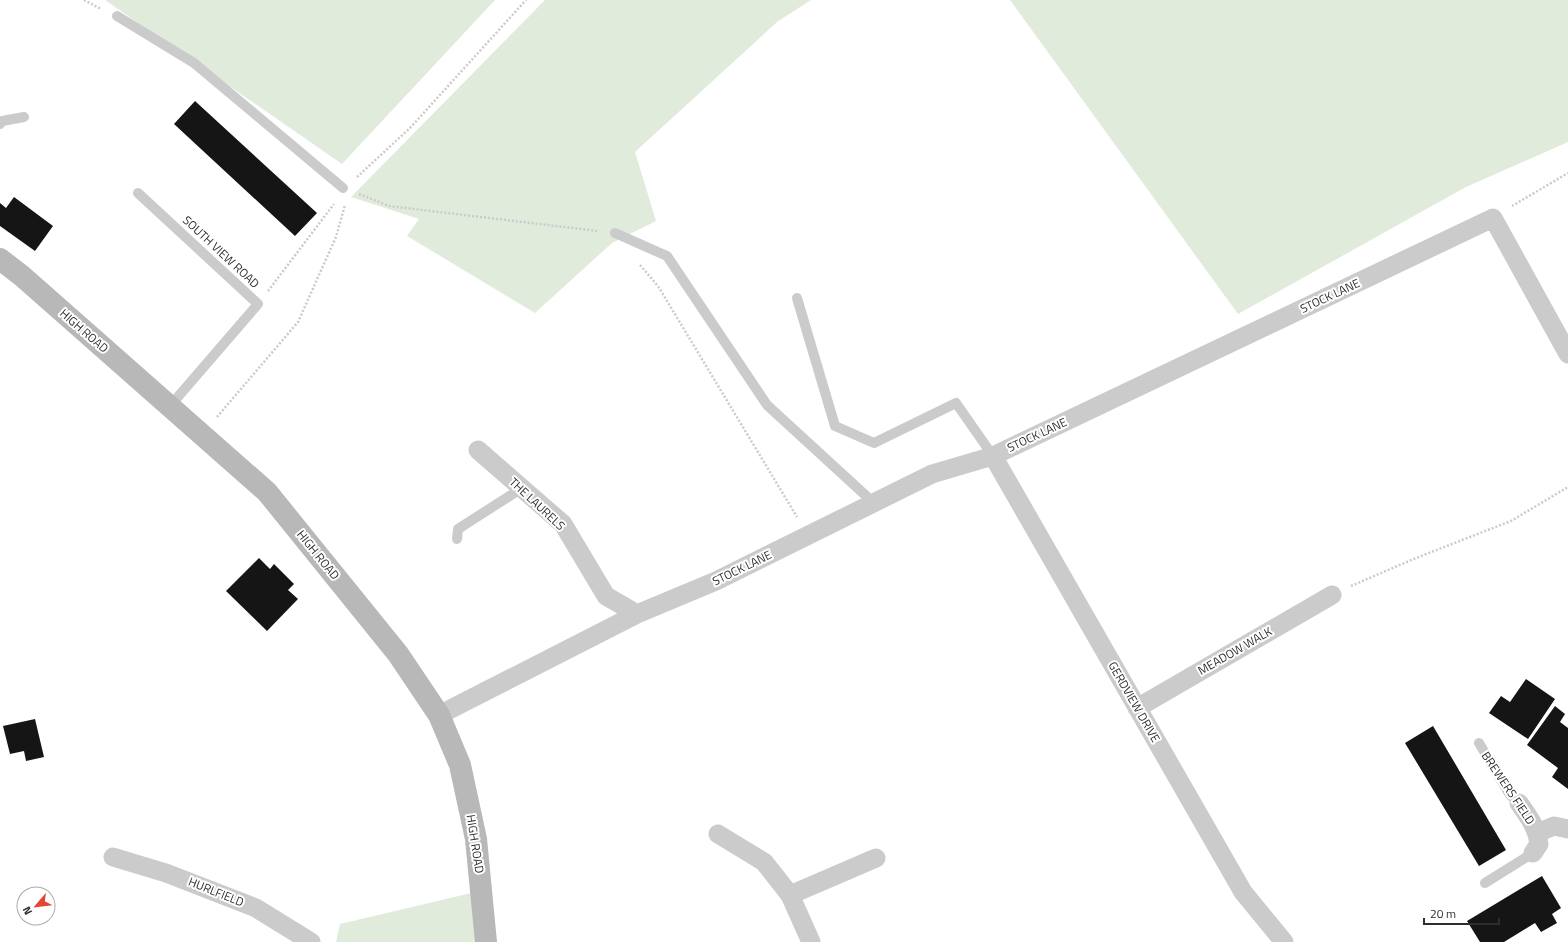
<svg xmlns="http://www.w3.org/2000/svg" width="1568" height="942" font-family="'Titillium Web',sans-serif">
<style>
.green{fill:#e1ebdc}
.building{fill:#151515}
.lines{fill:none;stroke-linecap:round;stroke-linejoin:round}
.path{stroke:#cbcbcb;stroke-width:2.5;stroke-dasharray:2 2;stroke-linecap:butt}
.lane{stroke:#cbcbcb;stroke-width:10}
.street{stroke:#cbcbcb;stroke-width:19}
.secondary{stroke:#b8b8b8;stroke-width:22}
.labels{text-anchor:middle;stroke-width:4;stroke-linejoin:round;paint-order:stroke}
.street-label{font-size:12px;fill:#2e2e2e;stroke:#fff}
</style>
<rect width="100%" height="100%" fill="#fff"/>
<path class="green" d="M105,0H495L342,164Z
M545,0H811L777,22L635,152L656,221L612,243L535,313L407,236L419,219L351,197Z
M1010,0H1568V142L1466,187L1238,314Z
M480,891L483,942H336L340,924Z"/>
<path class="building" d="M195,101L317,213L295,236L174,124Z
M14,197L53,226L35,251L0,226V203L6,208Z
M259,558L270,569L274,564L294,584L288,590L298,599L267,631L226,591Z
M1526,679L1555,699L1528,739L1489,713L1501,696L1510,702Z
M1555,706L1565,714L1560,722L1568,728V789L1552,777L1558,768L1527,745Z
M35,719L44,757L26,761L24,751L10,754L3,726Z
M1433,726L1506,850L1479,866L1405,743Z
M1542,876L1561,908L1552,914L1557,923L1541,932L1535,923L1504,942H1480L1467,921Z"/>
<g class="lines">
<path class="path" d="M84,0L101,9
M357,177L410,128L526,0
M359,194L389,206L598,231
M1512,206L1568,173
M640,265L658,286L797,517
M268,291L334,204
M217,417L298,322L336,237L345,205
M1351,586L1416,558L1511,521L1568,487"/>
<path class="lane" d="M117,16L194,63L343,188
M0,124L2,121L24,117
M138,193L258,304L170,406
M615,233L667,256L767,405L875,504
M797,298L835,426L874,443L956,403L993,456
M457,539L458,529L522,488
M1479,743L1510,795L1519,803
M1485,883L1533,853"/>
<path class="street" d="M478,450L563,524L606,596L637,614
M993,456L1243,892L1284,942
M1137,708L1332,595
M439,715L637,614L716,581L932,474L993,456L1493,218L1568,354
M1519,803C1528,816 1537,827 1539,844L1533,853
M1537,833L1554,826L1568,829
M718,834L764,862L790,895L811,942
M113,857L166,873L256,908L311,942
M790,895L876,858"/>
<path class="secondary" d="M0,259L22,276L267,492L398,654L439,715L460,765L476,839L486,942"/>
</g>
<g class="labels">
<g class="street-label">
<text transform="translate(221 252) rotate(43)" y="4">SOUTH VIEW ROAD</text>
<text transform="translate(1330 296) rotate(-25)" y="4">STOCK LANE</text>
<text transform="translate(84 331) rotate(41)" y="4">HIGH ROAD</text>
<text transform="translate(1037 435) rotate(-25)" y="4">STOCK LANE</text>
<text transform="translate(537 504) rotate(43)" y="4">THE LAURELS</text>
<text transform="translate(318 555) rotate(51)" y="4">HIGH ROAD</text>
<text transform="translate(742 568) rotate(-26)" y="4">STOCK LANE</text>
<text transform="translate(1235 651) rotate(-30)" y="4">MEADOW WALK</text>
<text transform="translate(1134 702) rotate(60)" y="4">GERDVIEW DRIVE</text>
<text transform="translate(1508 788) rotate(56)" y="4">BREWERS FIELD</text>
<text transform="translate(475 844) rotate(81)" y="4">HIGH ROAD</text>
<text transform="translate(216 892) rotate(22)" y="4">HURLFIELD</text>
</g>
</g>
<g transform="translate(36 906) rotate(242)"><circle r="19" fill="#ffffff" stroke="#ababab"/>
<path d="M0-3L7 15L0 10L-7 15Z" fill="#e24633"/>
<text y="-6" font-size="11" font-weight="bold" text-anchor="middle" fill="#2e2e2e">N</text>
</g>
<path d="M1424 918v6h75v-6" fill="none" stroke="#2e2e2e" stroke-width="2"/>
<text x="1430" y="918" font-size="12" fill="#2e2e2e" stroke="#ffffff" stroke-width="3" paint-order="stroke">20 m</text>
</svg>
